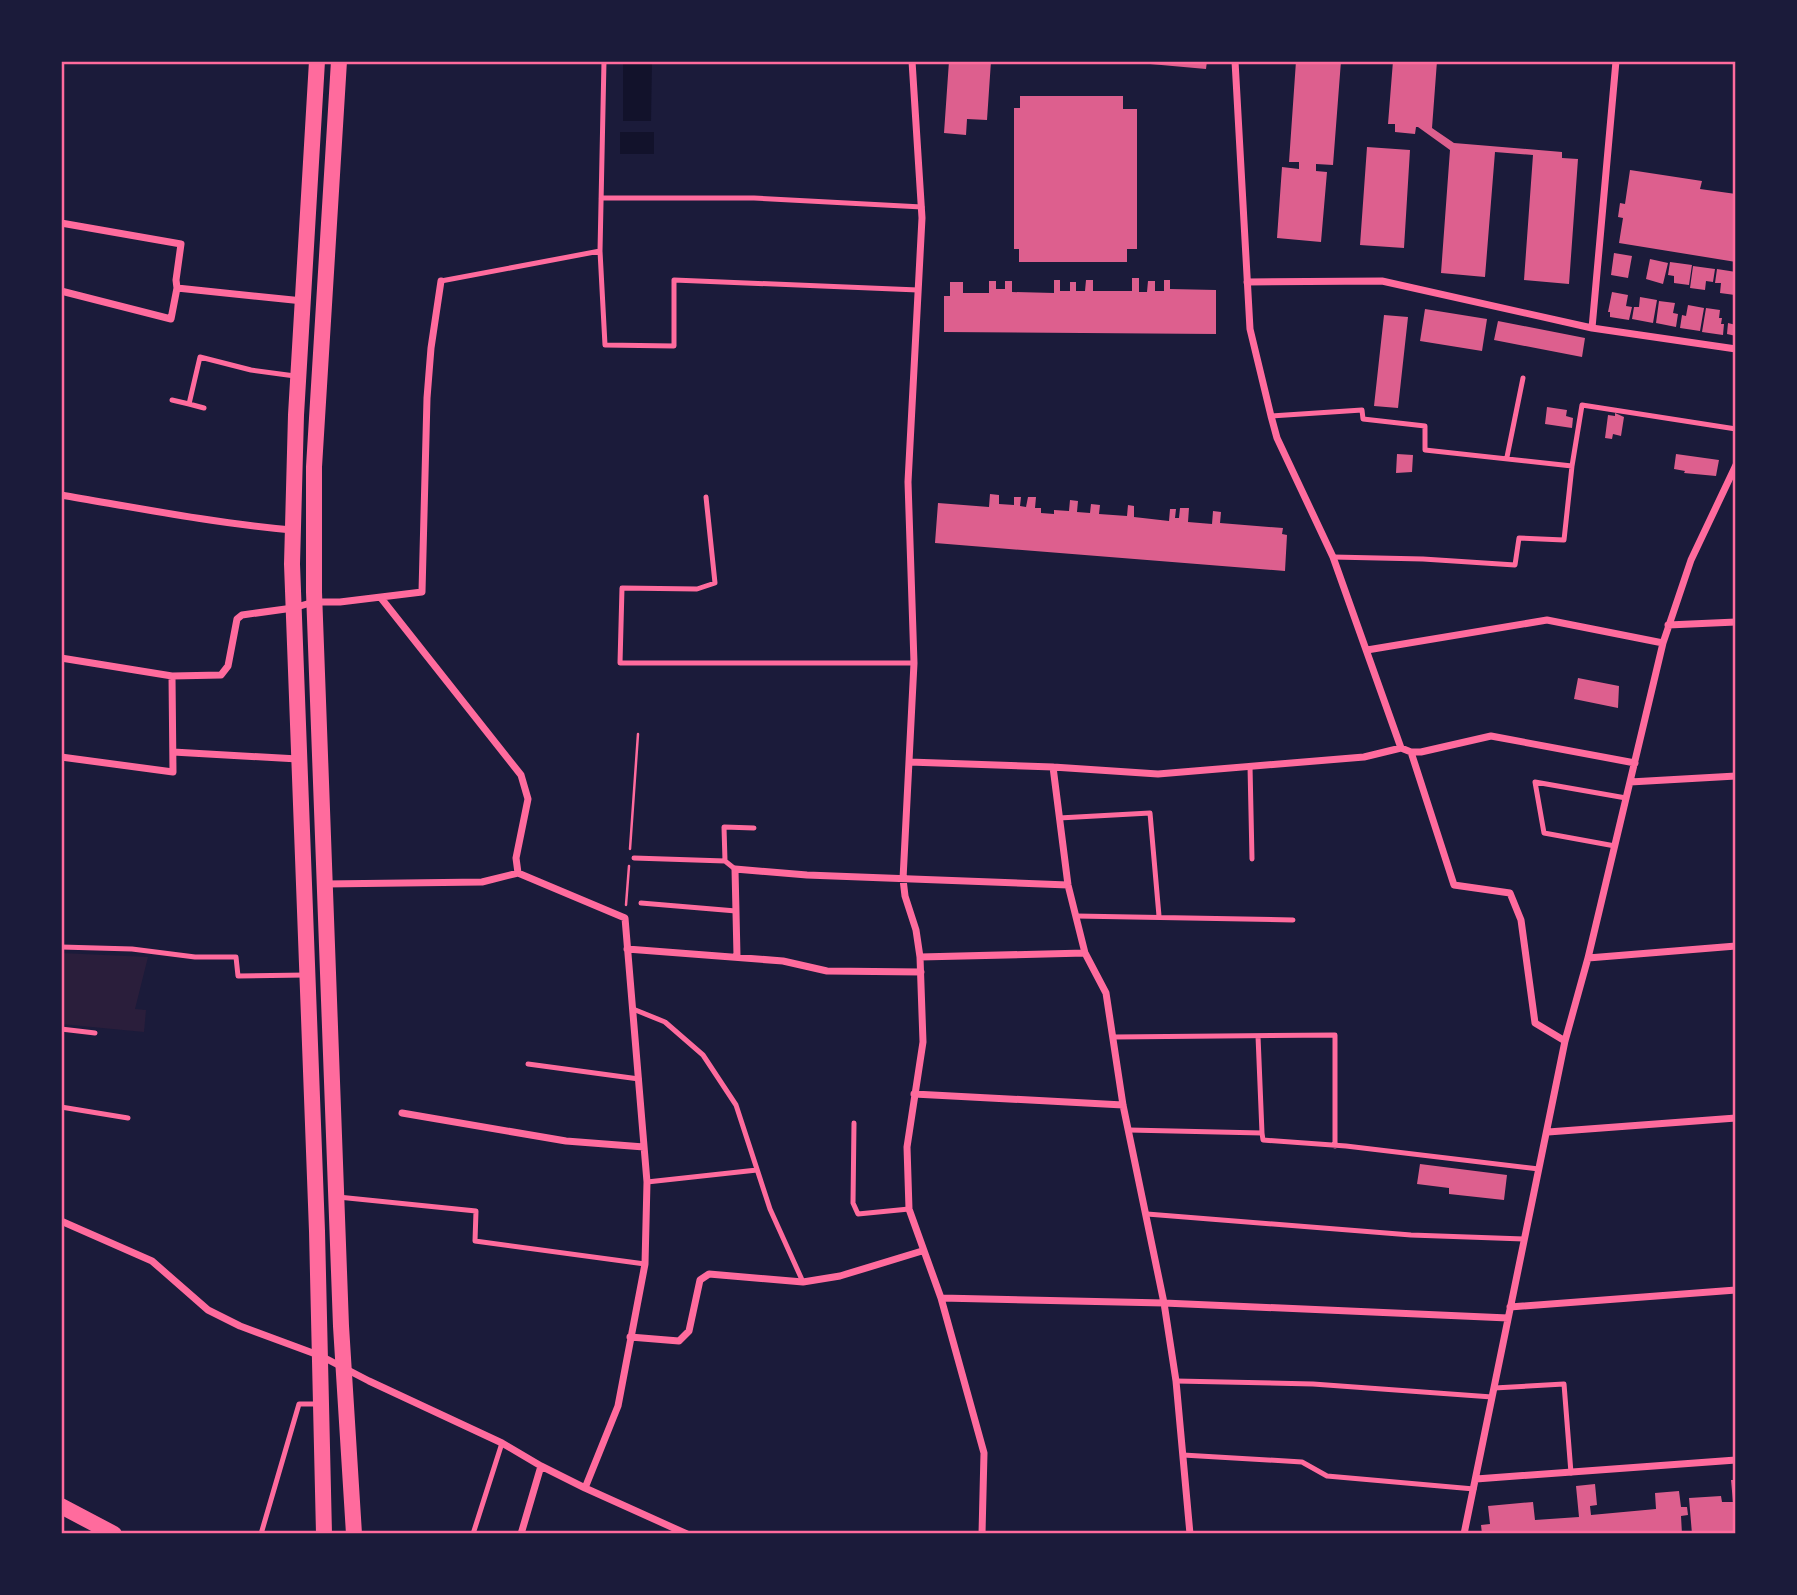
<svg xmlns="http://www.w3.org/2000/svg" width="1797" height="1595" font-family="'Titillium Web',sans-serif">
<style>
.green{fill:#2a1e3b}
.water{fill:#12122b}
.building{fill:#dd5f8e}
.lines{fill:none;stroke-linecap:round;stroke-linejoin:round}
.path{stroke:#ff6b9d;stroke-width:2.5}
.service{stroke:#ff6b9d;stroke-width:5}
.minor{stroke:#ff6b9d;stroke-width:7}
.primary{stroke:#ff6b9d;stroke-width:16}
.trunk{stroke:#ff6b9d;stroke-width:16}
.neatline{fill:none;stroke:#ff6b9d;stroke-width:2.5}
</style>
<rect width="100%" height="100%" fill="#1b1b3a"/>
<path class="green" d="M61,953L148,957L135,1009L146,1010L144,1032L61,1024Z"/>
<path class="water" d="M623,61H652L651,121H623Z
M620,132H654V154H620Z"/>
<path class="building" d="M949,61H991L987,120L967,119L966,135L944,133Z
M1139,61H1207L1206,69L1139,63Z
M1296,61H1341L1333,165L1316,164V171L1327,172L1321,242L1277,238L1282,167L1299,169V162H1289Z
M1393,61H1437L1432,128L1454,143L1562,152V158L1578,159L1569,284L1524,280L1533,155L1495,152L1485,277L1441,273L1450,150L1418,127H1416L1415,134L1395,132V124H1388Z
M1020,96H1123V109H1137V249H1127V262H1019V249H1014V108H1020Z
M1367,147L1410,150L1404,248L1360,245Z
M1630,170L1702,181L1700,189L1736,194V262L1619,243L1623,218L1618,217L1620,203L1625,204Z
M1614,253L1632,256L1628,278L1611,275Z
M1650,259L1668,263L1663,284L1646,279Z
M1670,262L1692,265L1689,285L1674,283V276L1668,275Z
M1693,266L1715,269L1713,282L1706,281L1705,290L1690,288Z
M1717,269L1736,272L1735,295L1720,293L1721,283H1715Z
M1132,278H1139V292H1147L1148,281H1155V291H1164V280H1170V289L1216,290V334L944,332V296H950V282H963V293H989V281H996V289H1005V281H1012V292L1054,293V280H1060V291H1070V282H1076V291H1085L1086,280H1093V291H1132Z
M1612,292L1628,295L1626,306L1632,307L1629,320L1610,317V312H1608Z
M1640,297L1657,300L1653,323L1632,319L1634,307H1639Z
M1659,301L1675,303L1673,313L1678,314L1676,327L1656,323Z
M1688,305L1704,308L1700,331L1680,328L1682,315L1686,316Z
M1706,308L1720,310L1719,318H1722L1721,324H1724L1723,335L1702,332Z
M1425,309L1487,319L1482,351L1420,341Z
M1384,315L1408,317L1398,408L1374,406Z
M1498,321L1585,338L1582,357L1494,340Z
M1728,323L1736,325V336L1727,334Z
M1547,407L1567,410L1566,416L1573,418L1572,428L1545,424Z
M1615,413L1624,417L1621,436L1613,434L1612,439L1605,438L1608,415L1615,416Z
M1397,454L1413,455L1412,472L1396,473Z
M1676,454L1719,460L1716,476L1684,473L1685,471L1674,469Z
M990,494L999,495V504L1014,505V497H1021L1020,506L1026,507L1028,497H1036L1035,508H1041V513L1054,514V510L1069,511L1070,500L1078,501L1077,512L1090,513L1091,504L1100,505L1099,514L1127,516L1128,505L1134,506V517L1169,521L1170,509H1176L1175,518H1179L1180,508H1189L1188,522L1212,524L1213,511L1221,512L1220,523L1283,528L1282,534L1287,535L1285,571L935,543L938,503L989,507Z
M1578,678L1619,686L1618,708L1574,699Z
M1420,1164L1507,1175L1504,1200L1449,1194V1188L1417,1184Z
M1731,1480H1736V1531L1692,1534L1689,1498L1721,1496L1722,1502H1733Z
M1595,1484L1597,1505L1590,1506L1591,1515L1656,1509L1655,1493L1679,1491L1681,1507H1687L1688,1515L1681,1516L1682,1534H1482L1481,1525L1490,1524L1488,1506L1533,1502L1535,1520L1579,1517L1576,1486Z"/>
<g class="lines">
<path class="path" d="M630,849L638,734
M626,905L629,866"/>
<path class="service" d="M604,61L600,251L605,345L674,346V280L918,290
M601,198H754L922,207
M441,281L600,251
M172,400L189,404L200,357L251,370L295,376
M189,404L204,408
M1271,416L1362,410L1363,419L1425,426V450L1572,466L1582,405L1736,429
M1507,457L1523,378
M706,497L715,583L697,589L622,588L620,663H914
M1333,557L1423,559L1515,565L1519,538L1564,540L1572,466
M1250,766L1252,859
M1059,818L1150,813L1159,916
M1615,846L1544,833L1535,782L1626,798
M634,858L725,861L735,869
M725,861L724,827L754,828
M641,903L736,911
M1076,916L1293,920
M61,947L132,949L195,957H236L238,976L306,975
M633,1009L665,1022L703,1055L736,1105L770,1209L803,1282
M61,1029L95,1033
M1258,1036L1262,1133
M1114,1037L1335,1035V1146
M528,1064L639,1079
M61,1107L128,1118
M854,1123L853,1203L858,1214L909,1209
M1129,1130L1262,1133L1263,1140L1346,1146L1539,1169
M647,1182L757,1170
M338,1197L476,1211L475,1241L645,1264
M1147,1214L1411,1235L1524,1239
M1176,1381L1313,1384L1492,1397
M1494,1388L1564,1384L1571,1473
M1183,1455L1302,1462L1327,1476L1474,1489
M261,1534L299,1404H318
M473,1534L502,1443"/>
<path class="minor" d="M912,61L922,218L908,482L914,663L903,879L905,896L916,930L920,957L923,1042L907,1147L909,1209L941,1298L984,1453L982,1534
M1235,61L1250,329L1271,416L1277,438L1333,557L1401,748
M61,223L181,244L176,280L177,288
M1247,282L1382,281L1592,328L1736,349
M61,291L171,319L177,288L303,301
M1592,328L1616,61
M61,495C138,508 214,523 292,530
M381,598L521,775L528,799L516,858L518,873
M1668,625L1736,622
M1367,650L1547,620L1663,643
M61,658L172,676L221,675L228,666L237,619L242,615L293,608L314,602H340L422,592L427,398L431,348L441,281
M173,752L298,759
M1411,752L1454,885L1510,893L1521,920L1535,1023L1565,1041
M61,757L173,772L172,676
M909,762L1053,767L1158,774L1364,757L1401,748L1411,752H1421L1491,736L1635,763
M1053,767L1068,885L1085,953L1106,993L1123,1105L1164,1303L1176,1381L1190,1534
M1630,782L1736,776
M325,884L482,882L518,873L625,918L647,1182L645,1264L618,1406L585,1488
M627,949L783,961L827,971L921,972
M737,956L735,869L807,875L1068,885
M920,957L1085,953
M1588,958L1736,946
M914,1094L1123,1105
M402,1113L566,1141L644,1147
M1548,1132L1736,1118
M61,1221L152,1261L208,1310L240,1326L321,1356L369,1381L502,1443L541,1466L585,1488L687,1534
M941,1298L1164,1303L1508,1318
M1510,1307L1736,1290
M630,1337L679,1341L689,1331L700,1280L709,1274L803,1282L840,1276L922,1251
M1476,1479L1736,1460
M521,1534L541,1466
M1464,1534L1565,1041L1588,958L1663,643L1691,560L1736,465"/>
<path class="primary" d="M317,61L296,415L292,564L317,1231L324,1534
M339,61L314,467V592L341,1326L354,1534"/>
<path class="trunk" d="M61,1506L114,1534"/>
</g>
<rect width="1797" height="1595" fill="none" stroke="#1b1b3a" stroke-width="126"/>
<rect x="63" y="63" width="1671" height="1469" class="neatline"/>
</svg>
